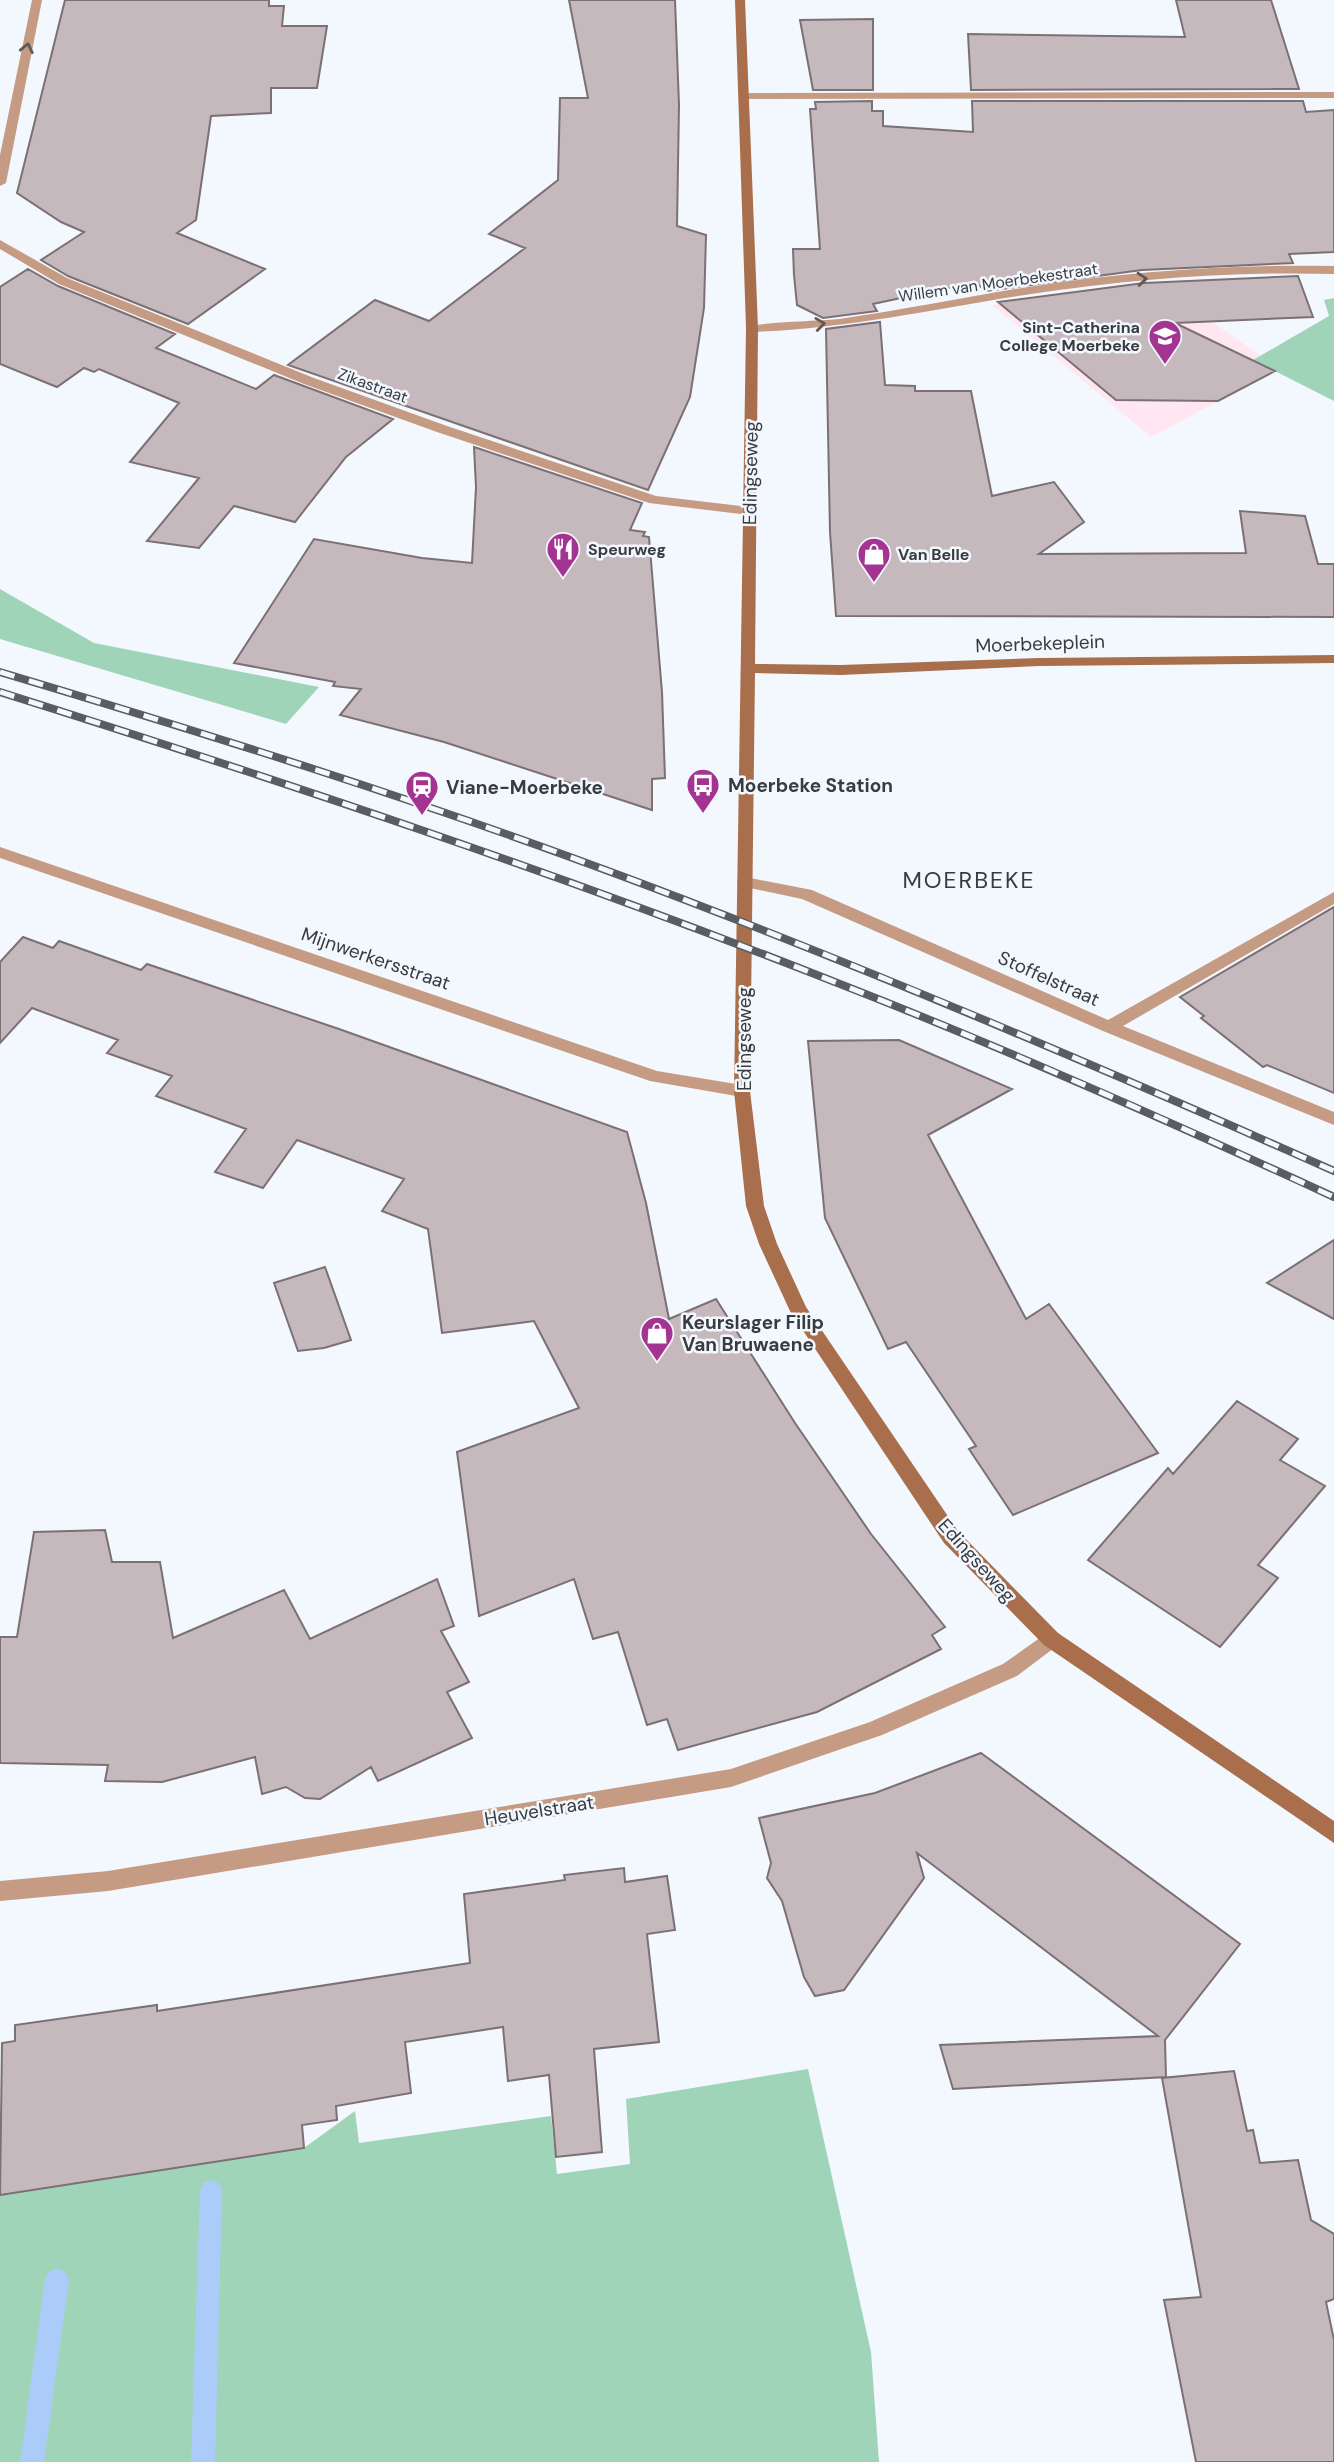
<svg xmlns="http://www.w3.org/2000/svg" width="1334" height="2462" font-family="'DM Sans',sans-serif">
<style>
.education{fill:#ffe6f1}
.green{fill:#a0d4b9}
.lines{fill:none;stroke-linecap:round;stroke-linejoin:round}
.stream{fill:#abccf8;fill-rule:evenodd}
.building{fill:#c6b9be;stroke:#7b7074;stroke-width:2}
.minor{fill:#c59b84;fill-rule:evenodd}
.tertiary{fill:#c59b84;fill-rule:evenodd}
.secondary{fill:#a96e4b;fill-rule:evenodd}
.rail-casing{stroke:#595d61;stroke-width:8}
.rail{stroke:#f3f8fe;stroke-width:5;stroke-dasharray:15;stroke-linecap:butt}
.oneway{stroke:#625854}
.labels{text-anchor:middle;stroke-width:5;stroke-linejoin:round;paint-order:stroke}
.far-street-label{font-size:16px;fill:#383b3f;stroke:#f3f8fe}
.far-poi-label{font-size:16px;font-weight:bold;fill:#383b3f;stroke:#f3f8fe;text-anchor:start}
.street-label{font-size:19px;fill:#383b3f;stroke:#f3f8fe}
.poi-label{font-size:19px;font-weight:bold;fill:#383b3f;stroke:#f3f8fe;text-anchor:start}
.quarter-label{font-size:23px;letter-spacing:2px;fill:#383b3f;stroke:#f3f8fe}
</style>
<rect width="100%" height="100%" fill="#f3f8fe"/>
<path class="education" d="M1161,287L1260,355L1253,360L1275,371L1151,437L992,305Z"/>
<path class="green" d="M1334,298V401L1253,360L1329,316L1324,300Z
M0,589L94,643L319,687L286,724L0,639Z
M808,2069L871,2352L879,2462H0V2195L304,2148L355,2111L359,2143L551,2116L557,2174L630,2164L626,2099Z"/>
<g class="lines">
<path class="stream" d="M211,2180L219,2183L222,2191L215,2462H191L200,2191L203,2183Z
M57,2268L65,2272L69,2280L44,2462H20L45,2280L49,2272Z"/>
</g>
<path class="building" d="M65,0H269V6H284L282,26H327L317,88H271V113L211,116L196,220L177,233L265,269L188,324L68,276L41,260L84,232L61,222L17,193Z
M569,0H675L679,105L677,226L706,235L704,308L690,397L648,490L288,365L375,300L429,321L525,248L489,234L558,180L560,98H588Z
M1176,0H1271L1299,89L971,90L968,34L1185,37Z
M873,19V90H813L800,20Z
M872,101V111H883V126L973,132L972,101H1303L1306,112L1334,110V252L1289,254L1293,263L1142,270L986,291L975,282L873,304L877,311L823,318L797,305L794,275L793,249H820L810,109H816L815,102Z
M28,269L58,286L175,334L156,348L256,389L274,375L393,419L346,457L295,522L234,506L199,548L147,541L199,478L130,462L179,403L99,369L94,372L84,368L57,387L0,364V287Z
M1298,276L1313,317L1175,323L1275,371L1218,401L1116,400L998,302L1144,283Z
M880,322L885,385L915,386V391H971L992,496L1054,482L1084,522L1039,554L1246,553L1240,511L1305,516L1318,564H1334V617L836,616L830,532L826,329Z
M474,447L642,503L630,530L645,532L643,536L649,537L662,692L665,778L652,779V810L444,742L340,715L361,689L333,686L335,682L234,663L314,539L422,558L472,563L476,487Z
M1334,907V1093L1267,1065L1263,1067L1201,1018L1204,1016L1180,997Z
M23,937L53,948L59,941L141,970L147,964L339,1029L627,1132L646,1203L669,1319L716,1299L795,1423L871,1534L945,1627L932,1635L941,1649L817,1712L678,1750L667,1719L647,1725L618,1632L593,1639L574,1579L479,1616L457,1452L579,1408L534,1321L442,1333L428,1229L382,1211L404,1179L297,1140L263,1188L215,1172L246,1129L156,1096L172,1076L107,1053L118,1040L32,1008L0,1043V962Z
M899,1040L1012,1089L928,1135L1026,1319L1049,1304L1158,1453L1013,1515L969,1449L976,1446L906,1342L888,1349L825,1218L808,1041Z
M1334,1240V1319L1267,1283Z
M325,1267L351,1340L324,1348L298,1351L274,1283Z
M1237,1401L1298,1439L1280,1460L1325,1486L1258,1565L1278,1578L1220,1647L1088,1560L1168,1468L1173,1474Z
M105,1530L112,1562H160L173,1638L284,1590L310,1639L437,1579L454,1626L441,1631L469,1682L447,1692L472,1738L378,1781L371,1767L320,1799L305,1798L286,1787L262,1794L255,1757L162,1782L105,1781L108,1765L0,1763V1637H17L34,1532Z
M981,1753L1240,1944L1165,2040L1166,2077L953,2089L940,2045L1158,2036L917,1853L924,1878L844,1990L815,1996L804,1977L782,1901L767,1878L771,1863L759,1818L875,1793Z
M624,1868L625,1882L667,1876L675,1930L647,1934L659,2042L594,2049L602,2152L556,2157L549,2075L508,2081L503,2027L405,2042L411,2093L336,2106L337,2120L302,2125L304,2148L0,2195L2,2043L15,2041V2025L157,2005V2011L470,1963L464,1894L565,1880L564,1875Z
M1234,2071L1247,2131L1253,2130L1260,2163L1298,2160L1311,2220L1334,2234V2299L1326,2302L1334,2340V2462H1196L1164,2300L1201,2297L1162,2078Z"/>
<g class="lines">
<path class="minor" d="M32,0H42L6,183L0,186V155Z
M1334,92V98L745,99L739,96L745,93Z
M0,240L67,278L314,378L447,426L656,496L749,507L756,511L749,515L649,503L437,432L304,384L59,284L0,249Z
M1334,266V274C1233,271 1131,279 1031,294C938,308 847,329 752,332L746,328C754,322 823,321 839,319C903,310 965,297 1028,287C1129,271 1232,264 1334,266Z
M0,847L657,1071L742,1085L750,1091L742,1097L650,1081L0,858Z
M745,877L812,890L1108,1020L1334,892V904L1123,1026L1334,1112V1125L1103,1031L802,899L740,886L737,882L740,878Z"/>
<path class="tertiary" d="M1051,1630L1058,1633L1061,1639L1058,1645L1017,1676L882,1735L731,1787L108,1891L0,1901V1881L108,1871L731,1769L870,1722L1003,1664Z"/>
<path class="secondary" d="M735,0H745L758,328L755,664L841,665L1039,658L1334,655V663L1039,666L841,675L755,673L750,1091L764,1206L777,1244L806,1307L958,1531L1058,1633L1334,1821V1843L1044,1645L944,1543L790,1311L759,1244L746,1206L734,1091L746,328Z"/>
<defs>
<path id="rail" d="M0,672C208,734 416,799 619,875C861,965 1098,1066 1334,1171
M0,692C283,781 564,875 840,984C1007,1049 1171,1122 1334,1197"/>
</defs>
<use href="#rail" class="rail-casing"/>
<use href="#rail" class="rail"/>
</g>
<defs><path id="oneway-chevron" d="M-2-3.5L2.5 0L-2 3.5" fill="none" stroke-width="1.6" stroke-linecap="round" stroke-linejoin="round" transform="scale(1.75)"/></defs>
<g class="oneway">
<use href="#oneway-chevron" transform="translate(27 48) rotate(-78)"/>
<use href="#oneway-chevron" transform="translate(1142 279) rotate(-5)"/>
<use href="#oneway-chevron" transform="translate(820 324) rotate(-7)"/>
</g>
<defs>
<symbol id="school-pin" viewBox="-11 -11 22 30"><path d="M0 17L-7.5 6A9.5 9.5 0 1 1 7.5 6Z" fill="#a43492" stroke="#f3f8fe"/><path d="M0-5L7-2L0 1L-7-2ZM-4 1L0 2.5L4 1V4Q0 6-4 4Z" fill="#fff"/></symbol>
<symbol id="restaurant-pin" viewBox="-11 -11 22 30"><path d="M0 17L-7.5 6A9.5 9.5 0 1 1 7.5 6Z" fill="#a43492" stroke="#f3f8fe"/><path d="M-5-6h1v4h1v-4h1v4h1v-4h1v5L-1.5 .5V6h-2V.5L-5-1ZM5-6V6H3V1.5H1.5Q1.5-4 5-6Z" fill="#fff"/></symbol>
<symbol id="shop-pin" viewBox="-11 -11 22 30"><path d="M0 17L-7.5 6A9.5 9.5 0 1 1 7.5 6Z" fill="#a43492" stroke="#f3f8fe"/><path d="M-5-2.5h2.3a2.7 3.5 0 0 1 5.4 0H5L5.5 6h-11ZM-1.5-2.5h3a1.5 2.3 0 0 0-3 0Z" fill="#fff"/></symbol>
<symbol id="bus-pin" viewBox="-11 -11 22 30"><path d="M0 17L-7.5 6A9.5 9.5 0 1 1 7.5 6Z" fill="#a43492" stroke="#f3f8fe"/><path d="M-5-6H5V4H4V6H2V4H-2V6H-4V4H-5ZM-3.5-4V0h7V-4ZM-3.5 1.2v1.5H-2V1.2ZM2 1.2v1.5H3.5V1.2Z" fill="#fff"/></symbol>
<symbol id="station-pin" viewBox="-11 -11 22 30"><path d="M0 17L-7.5 6A9.5 9.5 0 1 1 7.5 6Z" fill="#a43492" stroke="#f3f8fe"/><path d="M-3-6H3Q5-6 5-4V2Q5 4 3 4L4.5 6H3L1.5 4h-3L-3 6H-4.5L-3 4Q-5 4-5 2V-4Q-5-6-3-6ZM-3.5-4v3h7v-3ZM-3.5 1v1.5H-2V1ZM2 1v1.5H3.5V1Z" fill="#fff"/></symbol>
</defs>
<g fill-rule="evenodd">
<use href="#school-pin" x="1146" y="317" width="38" height="52"/>
<use href="#restaurant-pin" x="544" y="530" width="38" height="52"/>
<use href="#shop-pin" x="855" y="535" width="38" height="52"/>
<use href="#bus-pin" x="684" y="766" width="38" height="52"/>
<use href="#station-pin" x="403" y="768" width="38" height="52"/>
<use href="#shop-pin" x="638" y="1314" width="38" height="52"/>
</g>
<g class="labels">
<g class="far-street-label">
<text transform="translate(998 282) rotate(-8)" y="6">Willem van Moerbekestraat</text>
<text transform="translate(373 385) rotate(20)" y="6">Zikastraat</text>
</g>
<g class="far-poi-label">
<text x="1140" y="333" text-anchor="end">Sint-Catherina<tspan x="1140" dy="18">College Moerbeke</tspan></text>
<text x="588" y="555">Speurweg</text>
<text x="898" y="560">Van Belle</text>
</g>
<g class="street-label">
<text transform="translate(750 473) rotate(-89)" y="7">Edingseweg</text>
<text transform="translate(1040 643) rotate(-2)" y="7">Moerbekeplein</text>
<text transform="translate(376 958) rotate(19)" y="7">Mijnwerkersstraat</text>
<text transform="translate(1049 978) rotate(24)" y="7">Stoffelstraat</text>
<text transform="translate(744 1039) rotate(-90)" y="7">Edingseweg</text>
<text transform="translate(977 1560) rotate(48)" y="7">Edingseweg</text>
<text transform="translate(539 1810) rotate(-9)" y="7">Heuvelstraat</text>
</g>
<g class="poi-label">
<text x="728" y="792">Moerbeke Station</text>
<text x="446" y="794">Viane-Moerbeke</text>
<text x="682" y="1329">Keurslager Filip<tspan x="682" dy="22">Van Bruwaene</tspan></text>
</g>
<g class="quarter-label">
<text x="969" y="888">MOERBEKE</text>
</g>
</g>
</svg>
